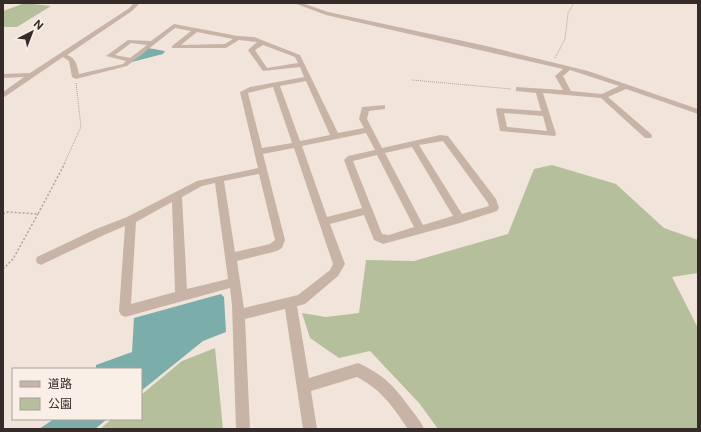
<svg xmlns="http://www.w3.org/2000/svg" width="701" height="432" font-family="'Public Sans','Noto Sans JP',sans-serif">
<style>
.green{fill:#b6bf9c}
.water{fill:#7badab}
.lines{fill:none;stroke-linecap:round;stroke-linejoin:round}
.path-far1{stroke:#b49e92;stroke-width:1;stroke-dasharray:1 1;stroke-linecap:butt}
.path{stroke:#b49e92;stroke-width:1.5;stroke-dasharray:2 2;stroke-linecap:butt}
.minor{fill:#c8b4a7;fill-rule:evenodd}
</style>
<rect width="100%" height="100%" fill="#f1e5db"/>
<path class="green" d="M25,3L51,6L17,27H3V11Z
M552,165L616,184L664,228L698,240V273L672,277L698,328V429H438L419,403L370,351L339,358L310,338L302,313L326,317L359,313L366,260L414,261L508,234L534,169Z
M215,348L223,429H100L112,419H141V395L182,361Z"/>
<path class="water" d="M148,48L165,51L163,54L128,63Z
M221,294L224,297L226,332L203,341L141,391V369H96V365L132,352L134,318Z
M54,419H107L95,429H39Z"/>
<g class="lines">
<path class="path-far1" d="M25,3H53
M555,58L565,39L568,13L574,3
M412,80L511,89
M64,164L81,127L76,83"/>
<path class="path" d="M3,214L8,212L38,214L65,163
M3,269L13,259L38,214"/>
<path class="minor" d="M134,3H140L132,11L67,55C76,58 77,65 79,74L123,64L126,61L106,56L128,40L151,41L174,24L238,36L254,37L300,55L338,133L364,128L359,119L362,107L385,105V109L369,111L367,119L382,148L440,135L448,136L496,199L499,208L497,211L460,223L383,244L374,240L364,215L330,224L345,264L338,276L305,304L297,306L309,378L358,363C383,374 395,387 410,408C415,415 421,421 424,429H408C391,405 384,392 357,377L311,391L317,429H303L285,309L245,319L250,429H236L232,305L230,288L125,317L121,315L119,311L125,226L104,235L45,263L41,265L37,263L36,260L37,257L96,229L127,217L197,181L258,168L240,92L250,87L304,77L300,67L263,71L248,50L257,42L239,40L226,48H172V46L191,31L175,28L127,66L76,79L72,77L69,61L63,57L3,98V92L24,77L3,78V74L30,73L128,9ZM197,32L233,39L225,44L181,45ZM131,43L147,45L130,58L115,55ZM263,45L295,57L298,63L267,68L255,50ZM306,81L330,135L300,141L280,86ZM273,87L292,143L262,148L248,93ZM366,133L375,150L348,156L344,160L362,208L327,217L302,146ZM443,141L488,203L489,206L462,214L419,145ZM412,147L453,216L423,225L385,153ZM294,148L333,264L330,270L298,295L244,308L237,261L277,251L282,248L285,240L263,154ZM377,155L414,227L389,235L382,234L353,161ZM259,174L275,240L270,244L235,252L224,181ZM215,183L228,279L187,289L182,197L202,186ZM172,202L175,292L131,304L136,222Z
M294,3H302L328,12L482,45L588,71L698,109V114L626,89L608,97L651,134L652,136L651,138H645L601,98L543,93L556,134L555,136L500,131L496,110L497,108L541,111L536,93L516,91V87L563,90L555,76L563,69L326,15ZM570,70L619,86L602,94L571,91L563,76ZM504,113L543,116L547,131L507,127Z"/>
</g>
<rect width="701" height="432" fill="none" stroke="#352b28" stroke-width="8"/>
<rect x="12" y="368" width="130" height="52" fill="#f9efe7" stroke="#aba19b"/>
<rect x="20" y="381" width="20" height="6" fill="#c8b4a7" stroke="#aba19b"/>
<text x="48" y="388" font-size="12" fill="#352b28">道路</text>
<rect x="20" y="398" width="20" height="12" fill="#b6bf9c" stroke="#aba19b"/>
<text x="48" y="408" font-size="12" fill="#352b28">公園</text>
<g transform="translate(32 32) rotate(42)" stroke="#f9efe7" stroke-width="3" paint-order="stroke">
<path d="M0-3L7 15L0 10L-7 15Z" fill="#352b28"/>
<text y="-6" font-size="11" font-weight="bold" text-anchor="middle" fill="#352b28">N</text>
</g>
</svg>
